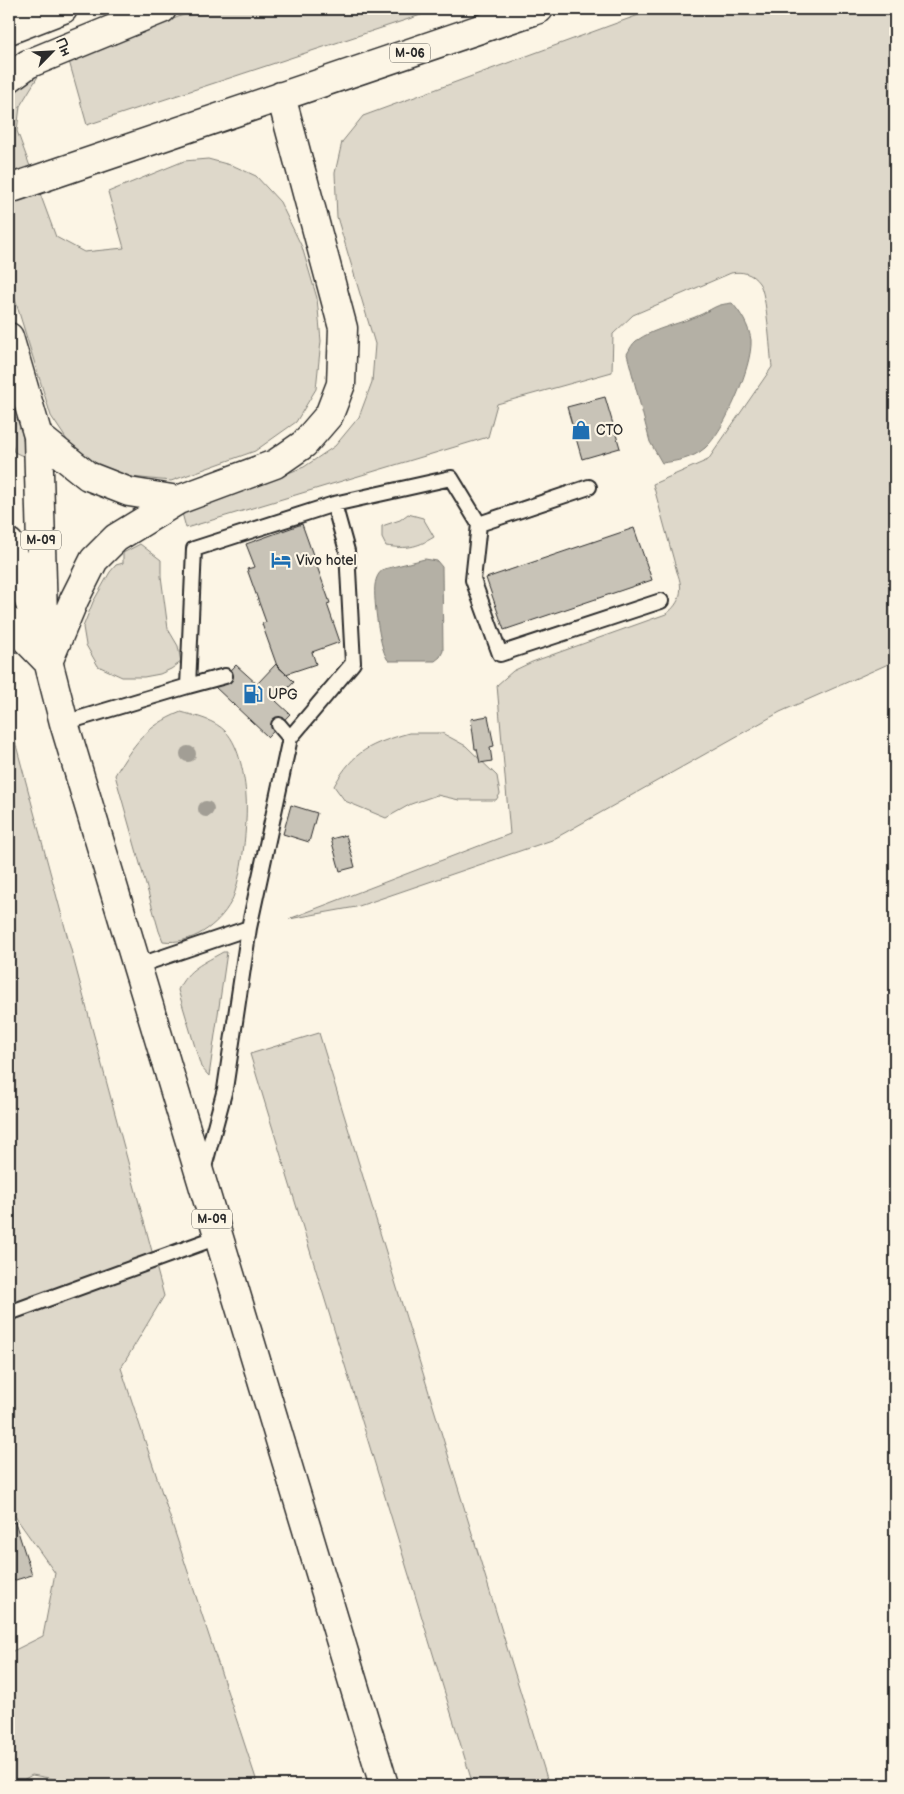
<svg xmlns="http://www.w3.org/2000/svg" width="904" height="1794" font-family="'Balsamiq Sans',sans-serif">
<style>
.green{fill:#ded8ca;stroke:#84827a}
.water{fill:#b4b0a5;stroke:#7d7b74}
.building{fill:#c8c3b7;stroke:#2b2b2b}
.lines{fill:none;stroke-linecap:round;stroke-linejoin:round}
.lane-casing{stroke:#2b2b2b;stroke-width:18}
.highway-casing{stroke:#2b2b2b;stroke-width:31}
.lane{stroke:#fcf5e5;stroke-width:14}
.highway{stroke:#fcf5e5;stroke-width:28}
.tree{fill:#a29e95}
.labels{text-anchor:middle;stroke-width:4.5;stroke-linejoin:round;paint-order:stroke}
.shield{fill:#fcf5e5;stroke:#6a6863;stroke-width:1}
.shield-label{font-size:12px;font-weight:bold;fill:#2b2b2b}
.poi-label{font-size:14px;fill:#2b2b2b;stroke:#fcf5e5;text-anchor:start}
</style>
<rect width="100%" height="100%" fill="#fcf5e5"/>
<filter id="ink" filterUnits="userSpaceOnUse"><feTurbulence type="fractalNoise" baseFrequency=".02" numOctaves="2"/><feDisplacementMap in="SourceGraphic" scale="10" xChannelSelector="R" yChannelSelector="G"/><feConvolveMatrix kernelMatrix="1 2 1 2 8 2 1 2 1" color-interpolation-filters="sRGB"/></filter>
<g filter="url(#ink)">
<path class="green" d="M198,9H439L87,125L69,61Z
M655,9H895V661L780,712L552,840L356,907L289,919L510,834L497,685L513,671L532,662L666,614C681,603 684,589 677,572L653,484L708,460L772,367C770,351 767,293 759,283C752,273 742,271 731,273L633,315L613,334L612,372L497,404L488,437L186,528L182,513L304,467L335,446L359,417L372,382L375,344L337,217L335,173L342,142L363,116Z
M40,73L20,106L17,131L56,237L84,252L124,248L108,192L184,161L208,159L234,166L256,176L280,202L302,247L317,298L321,341L316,389L296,422L255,451L171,481L121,476L90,460L71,446L51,416L9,280V94L14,89Z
M9,378L25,447L23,456L14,452L9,434Z
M408,514L423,518L434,537C416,548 406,549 386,546L382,538V526L400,520Z
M140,544L161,560V576L168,629L178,646L181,662L171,669L160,674L144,677H122L98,666L86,645L83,627L93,602L110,572L116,565L123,563V553Z
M181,712C196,716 215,720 226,732C239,745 245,778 246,796C248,821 242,880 231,902C218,926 191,945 163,941L159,931L115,775C134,744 146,726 181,712Z
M9,719L164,1296L121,1368L258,1785H89L32,1775L14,1785H9V1653L43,1636L55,1573L12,1512L9,1510Z
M409,733H442L466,746L497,776L500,794L496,800H459L437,795L411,804L386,818L345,801L334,786C354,750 371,744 409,733Z
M223,952H227L209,1076L201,1067L178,990C187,969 204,963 223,952Z
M319,1033L549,1785H473L250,1054Z"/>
<path class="water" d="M732,303C741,313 749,326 751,340C753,365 724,432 705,448C692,459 677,461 662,463L650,442L627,354C630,349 632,344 636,341C656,327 681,324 702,314C716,307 715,305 732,303Z
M425,559L437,561L442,567L443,651L440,657L435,661H389C380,654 373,598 375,585C376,578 378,573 384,569Z"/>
<path class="building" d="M605,397L620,448L582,459L567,407Z
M302,524L330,603L327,604L340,642L312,652L316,664L286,674L277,666L262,624L266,622L247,569L255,567L246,544Z
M634,528L652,580L504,630L486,578Z
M276,664L294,682L276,701L290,714L268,737L215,687L236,665L257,684Z
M488,716L494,746L490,747L492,761L480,763L477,749H475L471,719Z
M291,805L317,813L309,842L283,834Z
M346,835L355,867L340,871L331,839Z
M15,1522L32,1575L9,1582V1524Z"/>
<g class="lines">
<defs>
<path id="lane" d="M479,524L473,580L500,654L661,601
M188,686L194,549L334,504
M64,723L188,686L225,676
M290,738L353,663L347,551L334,504L451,478L479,524L589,487
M137,966L249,928
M203,1171L225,1089L249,928L290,738L279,725
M9,1313L218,1237"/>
<path id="highway" d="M9,30L63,9
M9,78L28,64L162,9
M9,189L539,9
M9,337L38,436L43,618
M38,436L88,476L129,492L178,500
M9,543L44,645L64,723L137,966L384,1785
M9,622L45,659
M48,662L74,600L94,560L116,538L178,500L275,464L304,444L329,415L341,384L343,328L281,96"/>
</defs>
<use href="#lane" class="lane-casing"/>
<use href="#highway" class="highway-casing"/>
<use href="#lane" class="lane"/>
<use href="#highway" class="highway"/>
</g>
<g class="tree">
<circle cx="188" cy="754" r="8"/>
<circle cx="206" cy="809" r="8"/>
</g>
</g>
<defs>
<symbol id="shop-bare" viewBox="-9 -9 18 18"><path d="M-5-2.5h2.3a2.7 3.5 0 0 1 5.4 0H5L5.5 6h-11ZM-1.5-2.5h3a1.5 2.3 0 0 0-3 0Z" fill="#1f6fb2" stroke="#fcf5e5" stroke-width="2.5" paint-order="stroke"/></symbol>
<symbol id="hotel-bare" viewBox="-9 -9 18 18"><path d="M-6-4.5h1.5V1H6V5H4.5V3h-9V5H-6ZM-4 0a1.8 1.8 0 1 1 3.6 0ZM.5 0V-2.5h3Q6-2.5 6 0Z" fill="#1f6fb2" stroke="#fcf5e5" stroke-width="2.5" paint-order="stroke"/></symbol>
<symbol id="fuel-bare" viewBox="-9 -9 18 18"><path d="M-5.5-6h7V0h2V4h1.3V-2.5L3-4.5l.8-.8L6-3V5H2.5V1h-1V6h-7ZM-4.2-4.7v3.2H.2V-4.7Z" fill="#1f6fb2" stroke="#fcf5e5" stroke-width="2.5" paint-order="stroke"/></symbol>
</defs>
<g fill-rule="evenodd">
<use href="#shop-bare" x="567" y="416" width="28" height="28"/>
<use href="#hotel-bare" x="267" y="546" width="28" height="28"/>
<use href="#fuel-bare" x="239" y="680" width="28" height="28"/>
</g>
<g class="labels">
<g class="shield">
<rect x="390" y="43.5" width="40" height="19" rx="4"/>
<rect x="21" y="530.5" width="40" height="19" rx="4"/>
<rect x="192" y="1209.5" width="40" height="19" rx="4"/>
</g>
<g class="shield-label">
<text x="410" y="57">М-06</text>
<text x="41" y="544">М-09</text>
<text x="212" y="1223">М-09</text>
</g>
<g class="poi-label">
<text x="596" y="435">СТО</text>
<text x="296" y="565">Vivo hotel</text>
<text x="268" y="699">UPG</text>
</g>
</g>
<rect width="904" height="1794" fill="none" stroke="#fcf5e5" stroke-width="30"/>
<rect x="15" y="15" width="874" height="1764" fill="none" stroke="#2b2b2b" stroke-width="2" filter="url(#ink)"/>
<g transform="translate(52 52) rotate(66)" stroke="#fcf5e5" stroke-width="4" paint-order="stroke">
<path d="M0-4L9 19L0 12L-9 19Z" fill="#2b2b2b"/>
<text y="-8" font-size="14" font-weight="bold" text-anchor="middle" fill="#2b2b2b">Пн</text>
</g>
</svg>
